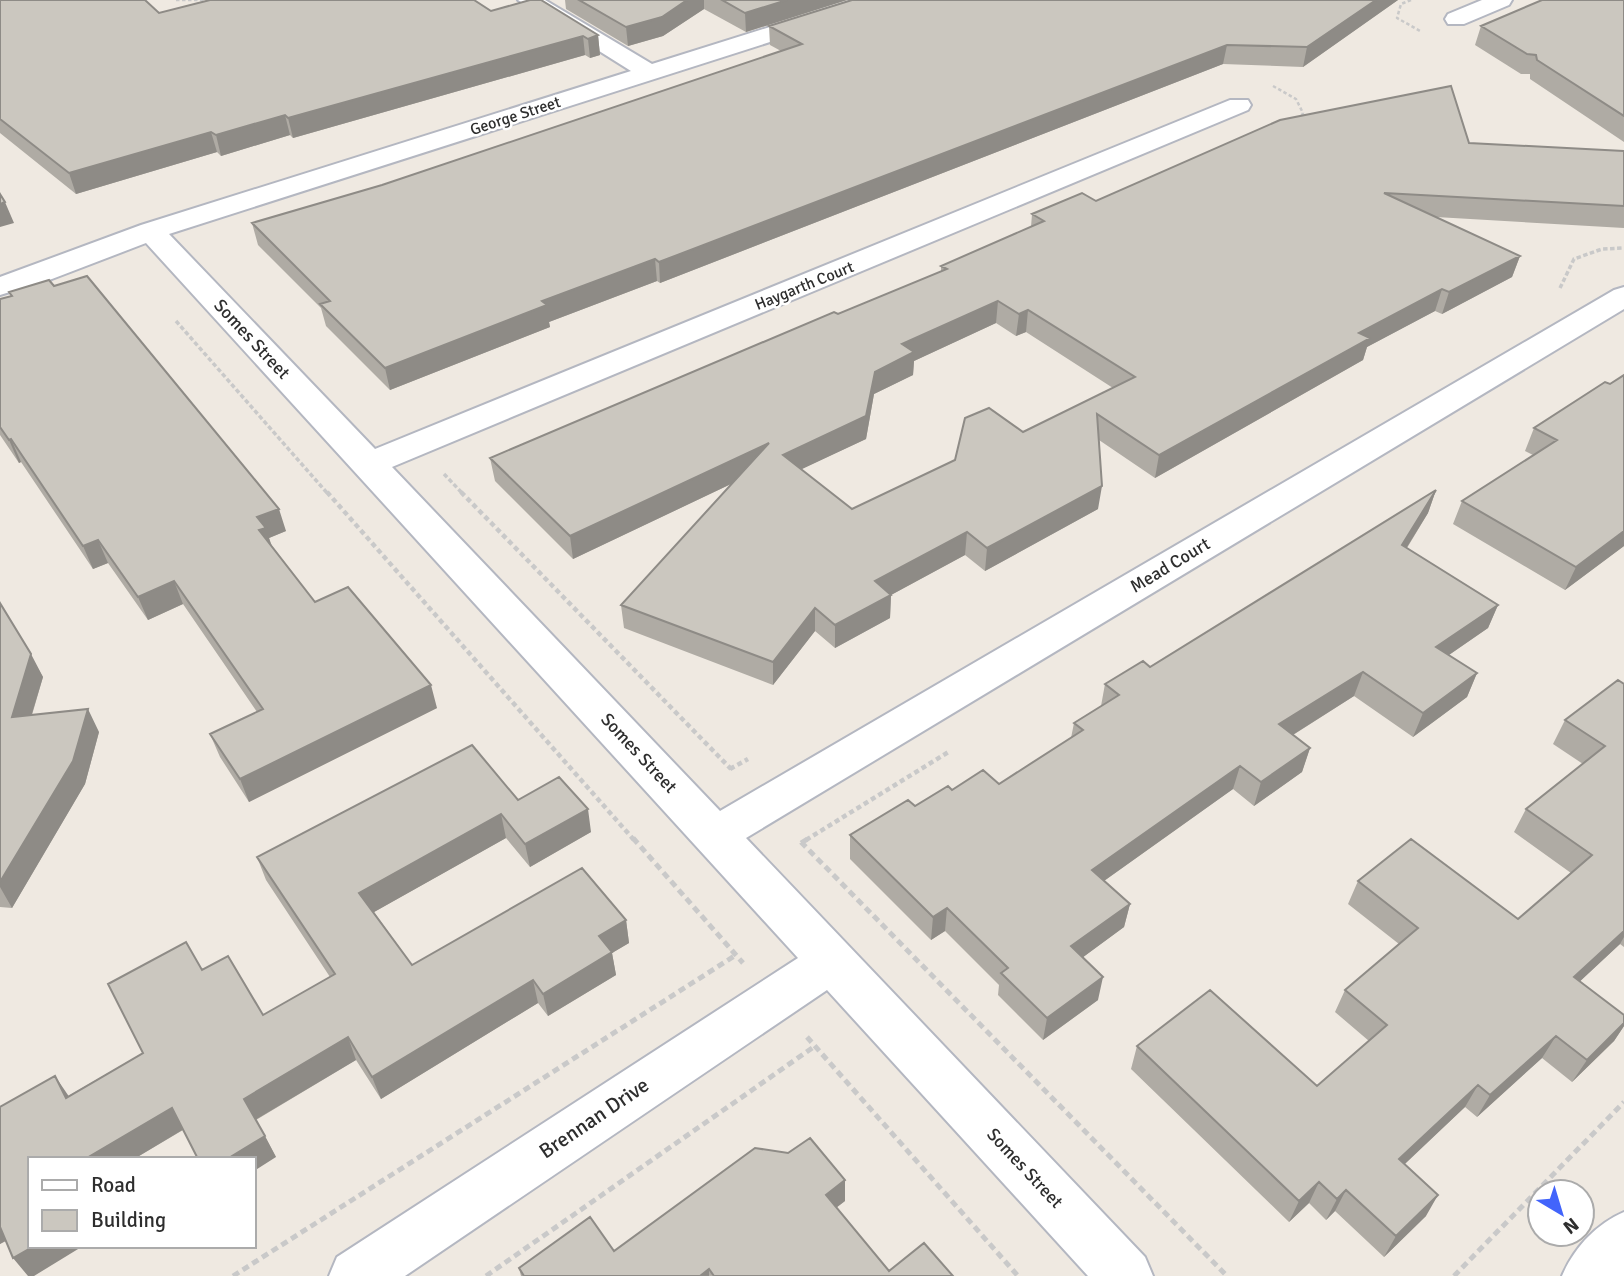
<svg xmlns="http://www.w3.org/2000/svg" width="1624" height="1276" font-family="Signika,sans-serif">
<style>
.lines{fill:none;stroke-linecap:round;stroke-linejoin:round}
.minor-casing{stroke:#b4b7c1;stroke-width:4}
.path-far3{stroke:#c9c9c9;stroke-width:2.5;stroke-dasharray:3.5 2.5;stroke-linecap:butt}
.path-far2{stroke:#c9c9c9;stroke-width:3.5;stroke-dasharray:4.5 2.5;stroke-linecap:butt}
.path-far1{stroke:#c9c9c9;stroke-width:4.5;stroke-dasharray:5 3.5;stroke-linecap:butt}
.path{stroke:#c9c9c9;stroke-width:5;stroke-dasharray:7 4.5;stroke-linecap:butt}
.minor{fill:#fff;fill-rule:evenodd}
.wall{fill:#afaba4;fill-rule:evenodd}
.shaded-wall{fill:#8e8b86}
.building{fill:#cbc7bf;stroke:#8e8b86;stroke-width:2;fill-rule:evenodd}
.labels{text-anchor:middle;stroke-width:5;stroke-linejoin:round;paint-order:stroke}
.far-street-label{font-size:16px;fill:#2e2e2e;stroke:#fff}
.street-label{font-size:18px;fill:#2e2e2e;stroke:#fff}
.near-street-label{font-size:21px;fill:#2e2e2e;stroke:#fff}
</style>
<rect width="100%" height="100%" fill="#efe9e1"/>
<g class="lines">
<defs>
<path id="minor" d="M518,0H545L652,64L856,0H889L886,5L169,234L375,449L1230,100H1248L1251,105L1248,110L392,467L720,811L1614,290L1624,287V309L746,838L1145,1257L1153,1276H1088L827,990L405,1276H329L337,1257L798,958L146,243L52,279L0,295V277L141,225L631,71Z
M1482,0H1512L1509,5L1464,24H1448L1445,19L1448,14Z
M1624,1212V1276H1562C1574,1248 1596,1224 1624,1212Z"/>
</defs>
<use href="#minor" class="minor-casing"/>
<path class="path-far3" d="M176,0H208
M1411,0L1401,4L1397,18L1422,32
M1273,86L1296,99L1303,113L1300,119"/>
<path class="path-far2" d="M1560,288L1574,259L1602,249L1624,248
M176,321L328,494
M444,474L463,494"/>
<path class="path-far1" d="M327,492L634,840
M461,492L731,769
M730,769L748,759
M806,840L950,751"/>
<path class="path" d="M633,838L743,963
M801,842L1227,1276
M801,843L809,838
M807,1037L1018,1276
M233,1276L736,955
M486,1276L815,1046
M1454,1276L1624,1102"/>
<use href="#minor" class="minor"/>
</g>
<path class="wall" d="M0,0L159,13L491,11L598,35L600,55L590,58L585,55L293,138L290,135L221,156L217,152L76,194L0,133Z
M565,0H847L746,32L704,9L663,36L628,46L566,9Z
M852,0H1398L1303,67L1223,64L660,283L657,281L549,322L550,327L390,390L326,326L321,308L258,245L252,223L382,185L781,51L770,45L769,26Z
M1624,0V142L1530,79V74H1521L1475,45L1481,26Z
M1469,143L1624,151V228L1436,217L1520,256L1512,277L1442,314L1435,311L1367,347L1363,360L1155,478L1099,440L1098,509L985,571L965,555L891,595L890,618L835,648L815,631L773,685L624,628L621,605L731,484L573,559L495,481L490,458L941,272V266L1031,227L1032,214L1096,201ZM996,323L1016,336L1026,332L1113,388L1023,432L852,509L801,469L866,439L874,394L913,375L914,361Z
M54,286L286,531L269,538L272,546L315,602L437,708L249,802L220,757L210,734L257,712L183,604L148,620L108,563L93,569L21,462L19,463L0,435V299L11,296L9,292Z
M1610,384L1624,546L1565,590L1453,524L1462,501L1533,455L1525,451L1534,428Z
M1436,490L1428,513L1407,548L1498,605L1488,628L1449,655L1477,673L1467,697L1413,737L1354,696L1293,735L1310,748L1302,772L1254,806L1233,789L1104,881L1130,904L1124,927L1083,957L1098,1000L1043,1040L998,995L999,985L945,931L931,940L850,859V835L952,790L999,784L1071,738L1074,723L1101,706L1105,684L1150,667Z
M0,603L43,677L32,715L99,732L85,784L12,908L0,907Z
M1624,684V947L1620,944L1580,981L1624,1015V1026L1614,1041L1572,1082L1542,1058L1477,1117L1465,1107L1404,1164L1426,1216L1384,1257L1335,1211L1326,1220L1309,1203L1289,1222L1131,1069L1137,1046L1317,1086L1369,1041L1335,1012L1345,990L1399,944L1348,904L1358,881L1518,919L1571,873L1514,832L1526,809L1583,764L1553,744L1565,720Z
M518,800L591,832L530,867L506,838L374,912L412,965L626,920L629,943L612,953L616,975L548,1016L538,1003L381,1099L356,1060L256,1120L276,1157L183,1130L134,1159H30L6,1241L0,1244V1107L68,1096L143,1053L202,970L263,1015L330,977L266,880L257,857Z
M845,1201L836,1208L889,1271L953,1276H521L519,1268L614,1251Z"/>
<path class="shaded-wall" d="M687,0H704V9L663,36L628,46L626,27Z
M787,0H847L746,32L745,13Z
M1376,0H1398L1303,67L1307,47Z
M598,35L600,55L590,58L588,39Z
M583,36L585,55L293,138L288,118Z
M1227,45L1223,64L660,283L659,262Z
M285,115L290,135L221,156L216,135Z
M211,132L217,152L76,194L69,173Z
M5,202L14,223L0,227V204Z
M1520,256L1512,277L1442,314L1449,292Z
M655,259L657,281L549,322L550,327L390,390L385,368L542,301Z
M1442,289L1435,311L1367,347L1363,360L1155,478L1159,455L1359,333Z
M998,301L996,323L914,361L913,375L874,394L866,439L783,478V455L902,344Z
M1028,310L1026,332L1016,336L1019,314Z
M11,439L21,462L19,463L9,440Z
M769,443V466L573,559L570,536Z
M1102,486L1098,509L985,571L987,548Z
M1436,490L1428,513L1394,568L1402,545Z
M279,509L286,531L269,538L273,551L259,530L257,517Z
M1624,531V546L1565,590L1576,567Z
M967,532L965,555L891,595L890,618L835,648V625L875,581Z
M98,540L108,563L93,569L83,546Z
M174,581L183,604L148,620L138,597Z
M1498,605L1488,628L1427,670L1436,647Z
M815,608V631L773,685V662Z
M31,654L43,677L24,740L12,717Z
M1363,672L1354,696L1272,748L1279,724Z
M1477,673L1467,697L1413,737L1423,713Z
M431,685L437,708L249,802L240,779Z
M88,709L99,732L85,784L12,908L0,887V882Z
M1310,748L1302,772L1254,806L1261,782Z
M1240,766L1233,789L1087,893L1092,870Z
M588,809L591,832L530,867L525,844Z
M501,814L506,838L367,916L359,893Z
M1130,904L1124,927L1067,969L1071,946Z
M947,908L945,931L931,940L933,917Z
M626,920L629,943L612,953L616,975L548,1016L543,994L599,936Z
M1624,931V937L1620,944L1560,1000L1574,977Z
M1103,977L1098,1000L1043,1040L1047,1018Z
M533,980L538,1003L381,1099L372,1077Z
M1624,1023V1026L1614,1041L1572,1082L1587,1060Z
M1556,1036L1542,1058L1477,1117L1490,1095Z
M348,1037L356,1060L255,1120L244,1099Z
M55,1076L70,1098H66Z
M1478,1085L1465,1107L1387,1181L1399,1159Z
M172,1108L184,1129L134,1159H85Z
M265,1136L276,1157L254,1171V1159H227Z
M845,1180V1201L825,1216L826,1195Z
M1319,1182L1309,1203L1289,1222L1299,1201Z
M1346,1190L1335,1211L1326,1220L1337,1199Z
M1438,1195L1426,1216L1384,1257L1396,1236Z
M0,1222L12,1237L0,1244Z
M34,1246H83L34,1276H28L13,1258Z
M709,1269V1276H700Z"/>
<path class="building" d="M0,0H145L159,13L210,0H474L491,11L530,0H541L598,35L588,39L583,36L288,118L285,115L216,135L211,132L69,173L0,119Z
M579,0H687L662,17L626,27Z
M722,0H787L745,13Z
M852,0H1376L1307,47L1227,45L659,262L655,259L542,301L547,305L385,368L320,304L330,301L252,223L382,185L802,44L769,26Z
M1542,0H1624V116L1537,60L1536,55L1527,54L1481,26Z
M1451,86L1469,143L1624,151V206L1384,193L1520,256L1449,292L1442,289L1359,333L1370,338L1159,455L1097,414L1102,486L987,548L967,532L875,581L891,595L835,625L815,608L773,662L621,605L769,443L570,536L490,458L834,312L838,314L947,269L941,266L1044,221L1032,214L1082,193L1096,201L1280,120ZM998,301L1019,314L1028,310L1135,377L1023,432L989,408L965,418L955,460L852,509L783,455L866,416L875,372L914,352L902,344Z
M0,194L5,202L0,204Z
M87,276L279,509L257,517L266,528L259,530L315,602L348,587L431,685L240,779L210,734L263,709L174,581L138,597L98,540L83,546L11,439L9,440L0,427V299L12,296L9,292L49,280L54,286Z
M1624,375V531L1576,567L1462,501L1557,440L1534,428L1605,382L1610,384Z
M1436,490L1402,545L1498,605L1436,647L1477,673L1423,713L1363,672L1279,724L1310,748L1261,782L1240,766L1092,870L1130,904L1071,946L1103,977L1047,1018L1001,973L1008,968L947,908L933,917L850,835L908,800L915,806L948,786L952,790L983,770L999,784L1083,730L1074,723L1119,695L1105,684L1143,661L1150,667Z
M0,603L31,654L12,717L88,709L73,761L0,882Z
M1618,680L1624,684V931L1574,977L1624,1015V1023L1587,1060L1556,1036L1490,1095L1478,1085L1399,1159L1438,1195L1396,1236L1346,1190L1337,1199L1319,1182L1299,1201L1137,1046L1210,990L1317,1086L1387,1025L1345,990L1418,928L1358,881L1411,839L1518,919L1592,855L1526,809L1605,746L1565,720Z
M472,745L518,800L559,777L588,809L525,844L501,814L359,893L412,965L582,868L626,920L599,936L612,952L543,994L533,980L372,1077L348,1037L244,1099L265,1136L227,1159H198L172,1108L85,1159H30V1246H34L13,1258L0,1227V1107L55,1076L66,1098L143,1053L108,984L186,942L202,970L228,956L263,1015L335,974L257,857Z
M810,1138L845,1180L826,1195L889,1271L924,1243L953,1276H714L709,1269L700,1276H524L519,1268L590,1217L614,1251L755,1148L788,1153Z"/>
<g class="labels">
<g class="far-street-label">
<text transform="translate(515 115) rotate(-18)" y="6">George Street</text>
<text transform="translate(804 285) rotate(-22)" y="6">Haygarth Court</text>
</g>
<g class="street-label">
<text transform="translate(252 339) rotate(47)" y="6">Somes Street</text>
<text transform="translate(1170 565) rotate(-31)" y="6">Mead Court</text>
<text transform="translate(639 753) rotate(47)" y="6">Somes Street</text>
<text transform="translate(1025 1168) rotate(47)" y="6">Somes Street</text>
</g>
<g class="near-street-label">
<text transform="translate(594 1118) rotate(-34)" y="7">Brennan Drive</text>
</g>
</g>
<rect x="28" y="1157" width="228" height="91" fill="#ffffff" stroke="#ababab" stroke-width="2"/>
<rect x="42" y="1180" width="35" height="10" fill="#ffffff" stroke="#ababab" stroke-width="2"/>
<text x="91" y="1192" font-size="21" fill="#2e2e2e">Road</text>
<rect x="42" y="1210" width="35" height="21" fill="#cbc7bf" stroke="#ababab" stroke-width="2"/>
<text x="91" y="1227" font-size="21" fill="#2e2e2e">Building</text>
<g transform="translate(1561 1213) rotate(142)"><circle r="33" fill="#ffffff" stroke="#ababab" stroke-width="2"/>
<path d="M0-5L12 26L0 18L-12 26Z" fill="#4264fb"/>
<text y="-10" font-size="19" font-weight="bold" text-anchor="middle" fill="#2e2e2e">N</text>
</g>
</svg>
